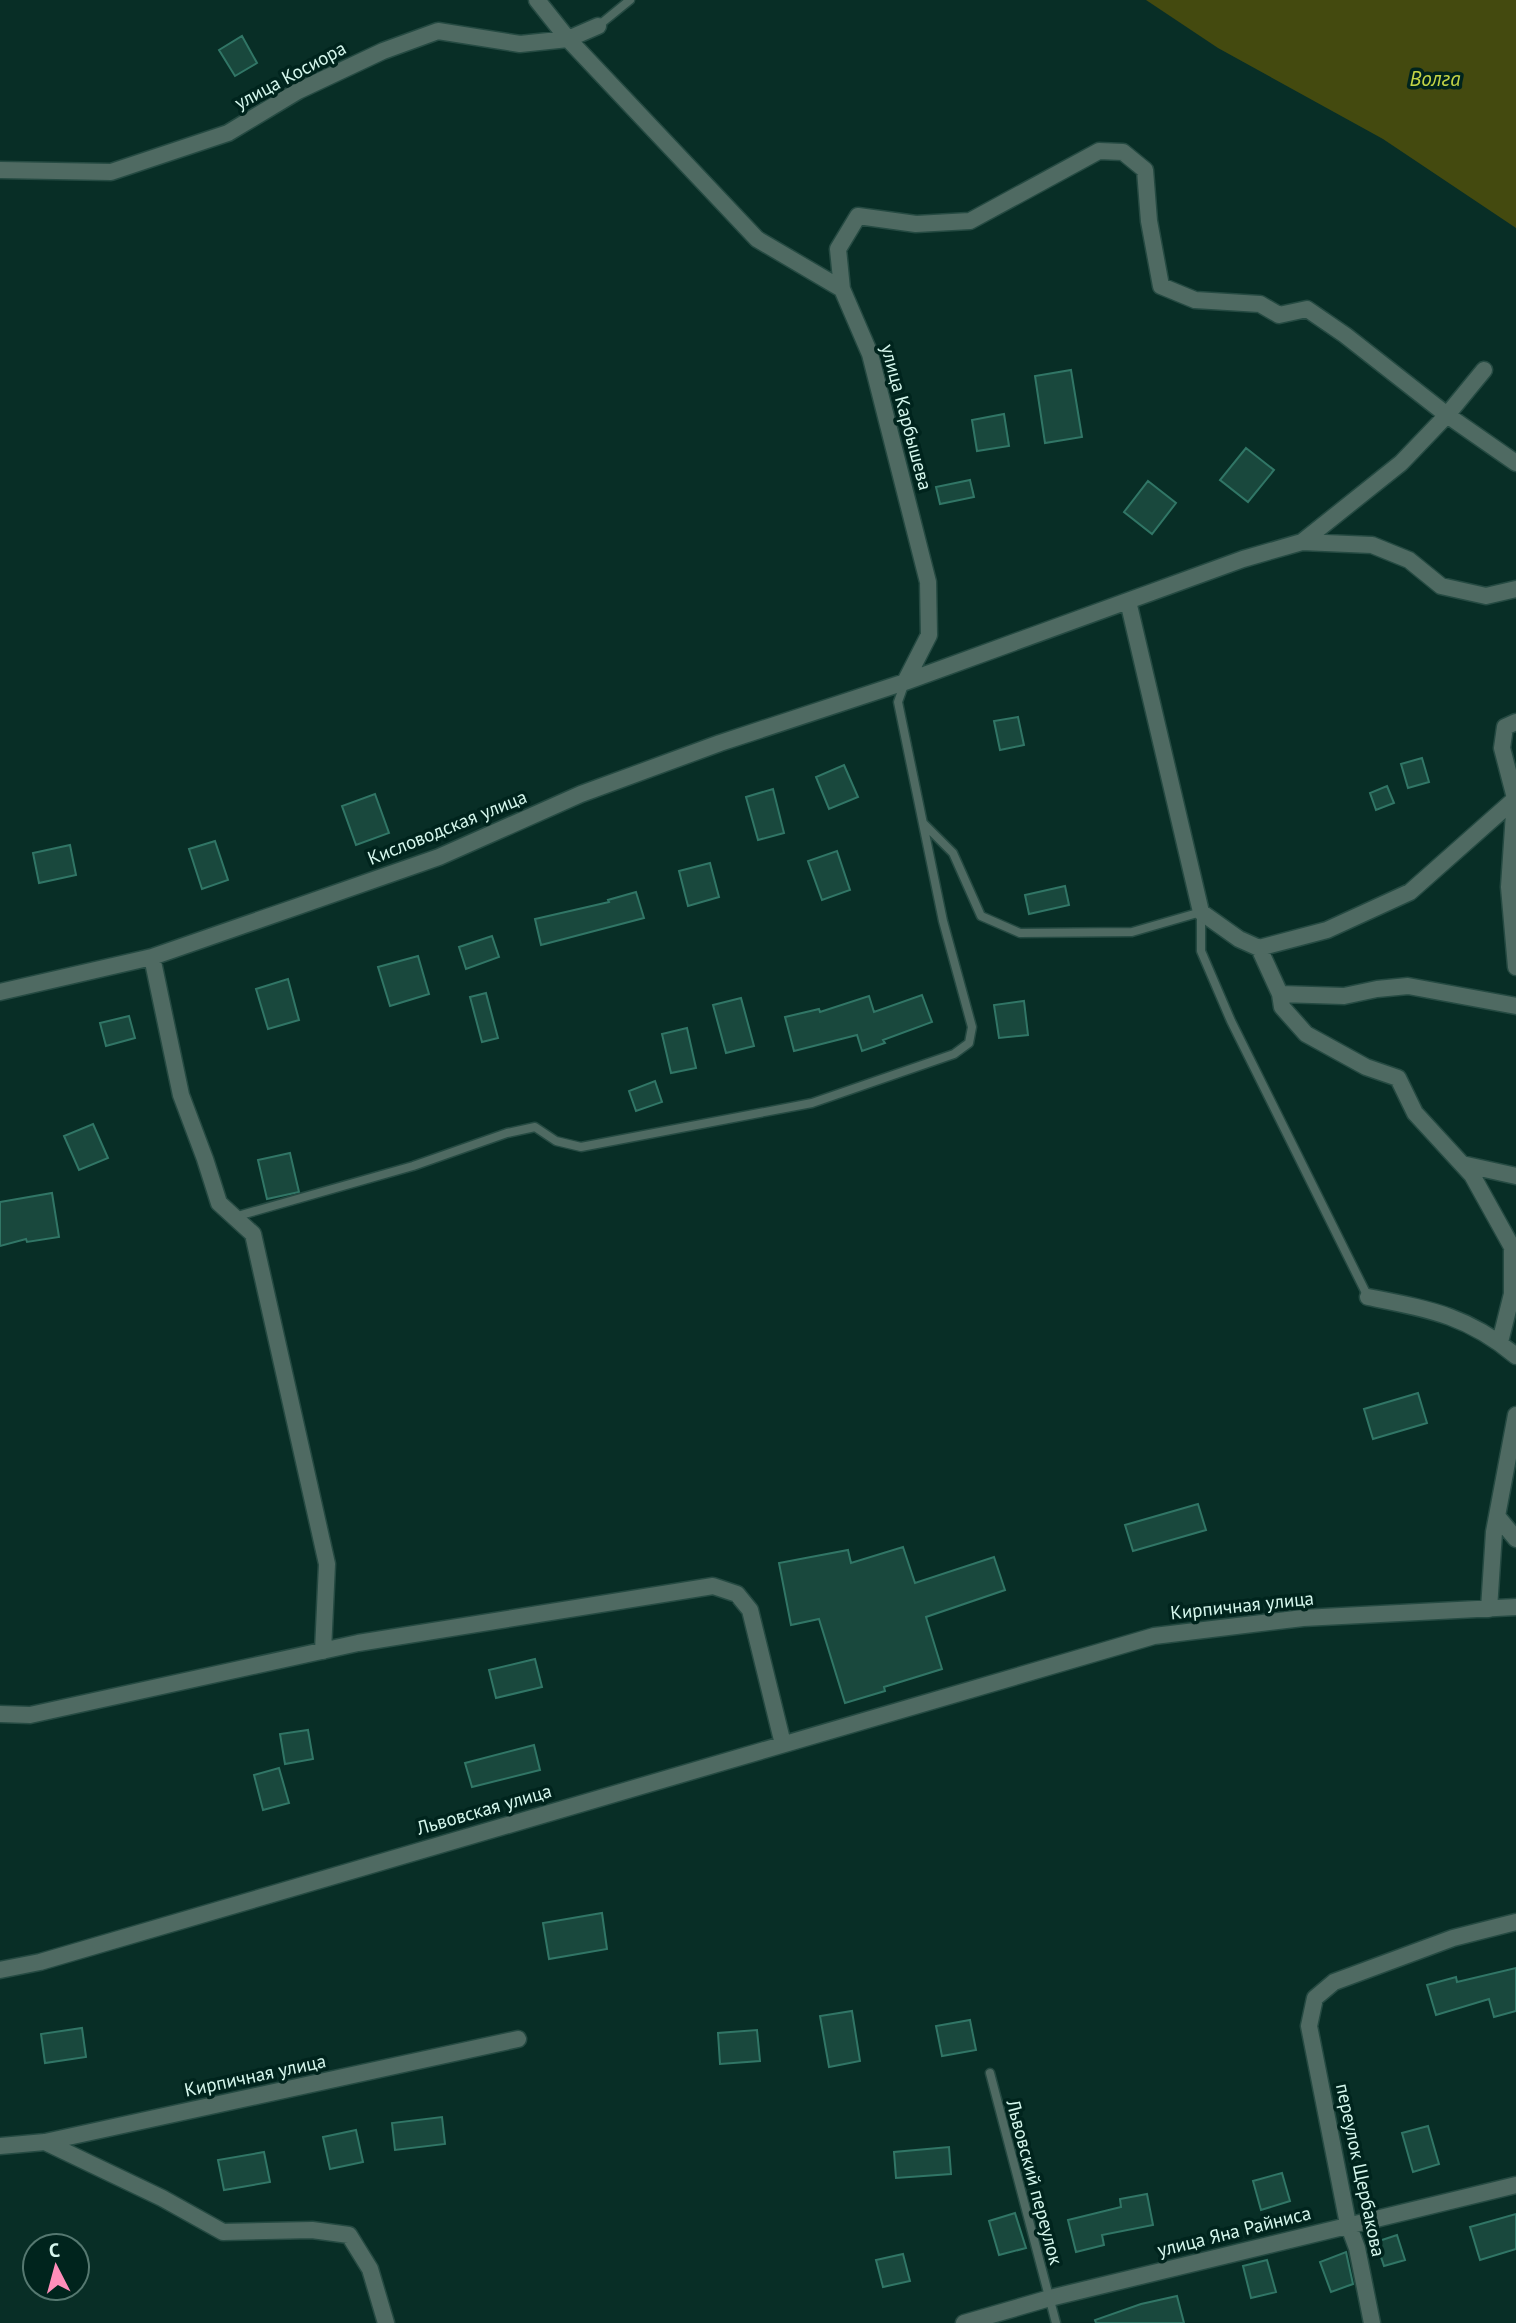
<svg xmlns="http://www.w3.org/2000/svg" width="1516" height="2323" font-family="'PT Sans',sans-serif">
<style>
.water{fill:#444a0f}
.building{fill:#19483d;stroke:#317666;stroke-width:2}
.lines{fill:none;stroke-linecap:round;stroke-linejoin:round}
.service-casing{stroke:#254a42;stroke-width:11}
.minor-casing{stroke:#254a42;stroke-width:19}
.service{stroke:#4f6a62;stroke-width:8}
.minor{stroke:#4f6a62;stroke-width:16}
.labels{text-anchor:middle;stroke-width:7;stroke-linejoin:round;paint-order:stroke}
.street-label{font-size:19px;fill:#d5f7ed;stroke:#00241d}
.water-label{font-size:21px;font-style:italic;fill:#c4d546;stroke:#00241d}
</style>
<rect width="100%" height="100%" fill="#082e26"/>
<path class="water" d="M1146,0H1516V228L1383,139L1218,48Z"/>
<path class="building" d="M242,36L257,63L235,76L219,50Z
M1071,370L1082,437L1045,443L1035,376Z
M1004,414L1009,446L977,451L972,420Z
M1246,448L1274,470L1248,502L1220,480Z
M970,480L974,497L940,504L936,487Z
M1148,481L1176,503L1152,534L1124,512Z
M1018,717L1024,745L1000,750L994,721Z
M1422,758L1429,782L1408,788L1401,764Z
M844,765L858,797L829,809L816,777Z
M1387,786L1394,803L1376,810L1370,793Z
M773,789L784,833L758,840L746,797Z
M375,794L389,833L356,845L342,806Z
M215,841L228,880L202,889L189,849Z
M70,845L76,875L39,883L33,853Z
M837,851L850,890L822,900L808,861Z
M710,863L719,897L688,906L679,871Z
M1065,886L1069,905L1029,914L1025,895Z
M636,892L644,918L541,945L535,919L609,902L608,900Z
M492,936L499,957L466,969L459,947Z
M418,956L429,994L390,1006L378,967Z
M288,979L299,1020L268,1029L256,989Z
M486,993L498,1038L482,1042L470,997Z
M922,995L932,1022L883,1040L885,1043L862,1051L857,1035L794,1051L785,1017L819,1009L820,1012L869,996L874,1012Z
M741,998L754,1046L726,1053L713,1005Z
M1024,1001L1028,1035L999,1038L994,1005Z
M129,1016L135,1038L106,1046L100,1023Z
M687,1028L696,1068L671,1073L662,1034Z
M655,1081L662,1102L636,1111L629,1091Z
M93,1124L108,1158L79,1170L64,1136Z
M290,1153L299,1192L267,1199L258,1160Z
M52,1193L59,1237L27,1242L26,1239L0,1246V1202Z
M1418,1393L1427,1423L1373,1439L1364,1409Z
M1198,1504L1206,1530L1133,1551L1125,1525Z
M903,1547L915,1583L994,1557L1005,1590L926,1617L942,1669L884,1687L885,1691L845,1703L819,1619L791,1625L779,1563L848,1550L851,1563Z
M535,1659L542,1687L496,1698L489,1670Z
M308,1730L313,1759L285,1764L280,1734Z
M534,1745L540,1770L472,1787L465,1763Z
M279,1768L289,1803L263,1810L254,1775Z
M602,1913L607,1949L549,1959L543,1923Z
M1516,1968V2011L1494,2017L1489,1999L1436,2015L1427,1985L1456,1977L1457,1982Z
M852,2011L860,2061L829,2067L820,2016Z
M970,2020L976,2050L942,2056L936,2026Z
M82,2028L86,2057L45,2063L41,2034Z
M757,2030L760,2061L720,2064L718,2033Z
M442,2117L445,2144L395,2150L392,2123Z
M1428,2126L1439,2164L1413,2172L1402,2133Z
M356,2130L363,2162L330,2169L323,2137Z
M949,2147L951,2174L896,2178L894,2152Z
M264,2152L270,2182L224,2190L218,2160Z
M1282,2173L1290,2201L1261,2210L1253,2181Z
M1147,2194L1153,2225L1102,2235L1104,2245L1076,2252L1068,2220L1121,2207L1120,2199Z
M1015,2213L1026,2248L999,2255L989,2221Z
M1516,2214V2249L1480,2260L1470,2227Z
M1397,2235L1405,2260L1384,2266L1376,2242Z
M1346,2252L1353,2284L1331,2292L1320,2262Z
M903,2254L910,2281L883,2287L876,2260Z
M1267,2260L1276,2292L1251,2298L1243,2266Z
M1177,2296L1184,2323H1096L1095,2320L1141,2304Z"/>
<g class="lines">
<defs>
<path id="service" d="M598,26L630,0
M923,823L953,853L981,916L1020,933L1132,932L1201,912V951L1231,1021L1368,1297
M234,1217L413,1166L507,1133L535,1127L556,1141L581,1147L812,1103L954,1054L969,1043L972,1027L943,921L898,702L905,682
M990,2073L1056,2323"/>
<path id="minor" d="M537,0L568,39L757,239L842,289L870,354L928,582L929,635L905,682
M0,170L111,172L228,133L298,91L383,51L438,31L520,44L568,39L598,26
M842,289L838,249L858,216L916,224L970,221L1099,151L1123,152L1145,170L1149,221L1161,286L1195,300L1260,304L1279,315L1307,309L1345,335L1447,415L1516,463
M1302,542L1372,545L1409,560L1441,586L1486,596L1516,589
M1128,601L1201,912L1239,939L1259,948L1280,994L1282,1007L1306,1034L1366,1067L1398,1078L1415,1113L1472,1175L1512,1247V1294L1500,1342
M1516,722L1505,727L1502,748L1515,798L1509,887L1516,967
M1259,948L1327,930L1410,892L1516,798
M152,957L181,1095L205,1159L219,1203L253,1234L327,1564L323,1651
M0,992L152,957L296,907L439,857L581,794L720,743L905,682L1243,559L1302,542L1401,463L1447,415L1484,370
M1280,994L1344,996L1377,989L1408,986L1516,1006
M1462,1164L1516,1176
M1368,1297C1428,1309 1467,1315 1516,1356
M1497,1516L1516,1539
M1489,1609L1494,1532L1516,1415
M0,1714L30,1715L358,1643L713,1586L737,1594L750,1610L783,1744
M0,1970L40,1962L1154,1636L1303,1618L1516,1607
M45,2142L162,2198L223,2232L312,2230L349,2235L370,2269L386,2323
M0,2146L45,2142L518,2039
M964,2323L1050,2298L1516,2185
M1372,2323L1357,2248L1348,2224L1309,2026L1315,1998L1334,1982L1453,1938L1516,1922"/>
</defs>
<use href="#service" class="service-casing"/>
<use href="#minor" class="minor-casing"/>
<use href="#service" class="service"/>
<use href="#minor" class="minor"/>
</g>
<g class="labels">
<g class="street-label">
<text transform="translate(290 75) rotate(-28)" y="7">улица Косиора</text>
<text transform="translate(907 417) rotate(75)" y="7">улица Карбышева</text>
<text transform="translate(447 827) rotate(-22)" y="7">Кисловодская улица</text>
<text transform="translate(1242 1605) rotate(-6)" y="7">Кирпичная улица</text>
<text transform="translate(484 1809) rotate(-16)" y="7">Львовская улица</text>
<text transform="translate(255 2075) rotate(-12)" y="7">Кирпичная улица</text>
<text transform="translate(1361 2170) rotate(78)" y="7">переулок Щербакова</text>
<text transform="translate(1035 2182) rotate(75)" y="7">Львовский переулок</text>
<text transform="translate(1234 2231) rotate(-14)" y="7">улица Яна Райниса</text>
</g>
<g class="water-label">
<text x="1435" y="86">Волга</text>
</g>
</g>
<g transform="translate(56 2267) rotate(354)"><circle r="33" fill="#00241d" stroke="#557870" stroke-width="2"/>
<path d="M0-5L12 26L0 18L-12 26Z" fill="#ff8eba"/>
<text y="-10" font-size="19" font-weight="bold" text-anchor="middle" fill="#d5f7ed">С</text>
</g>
</svg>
